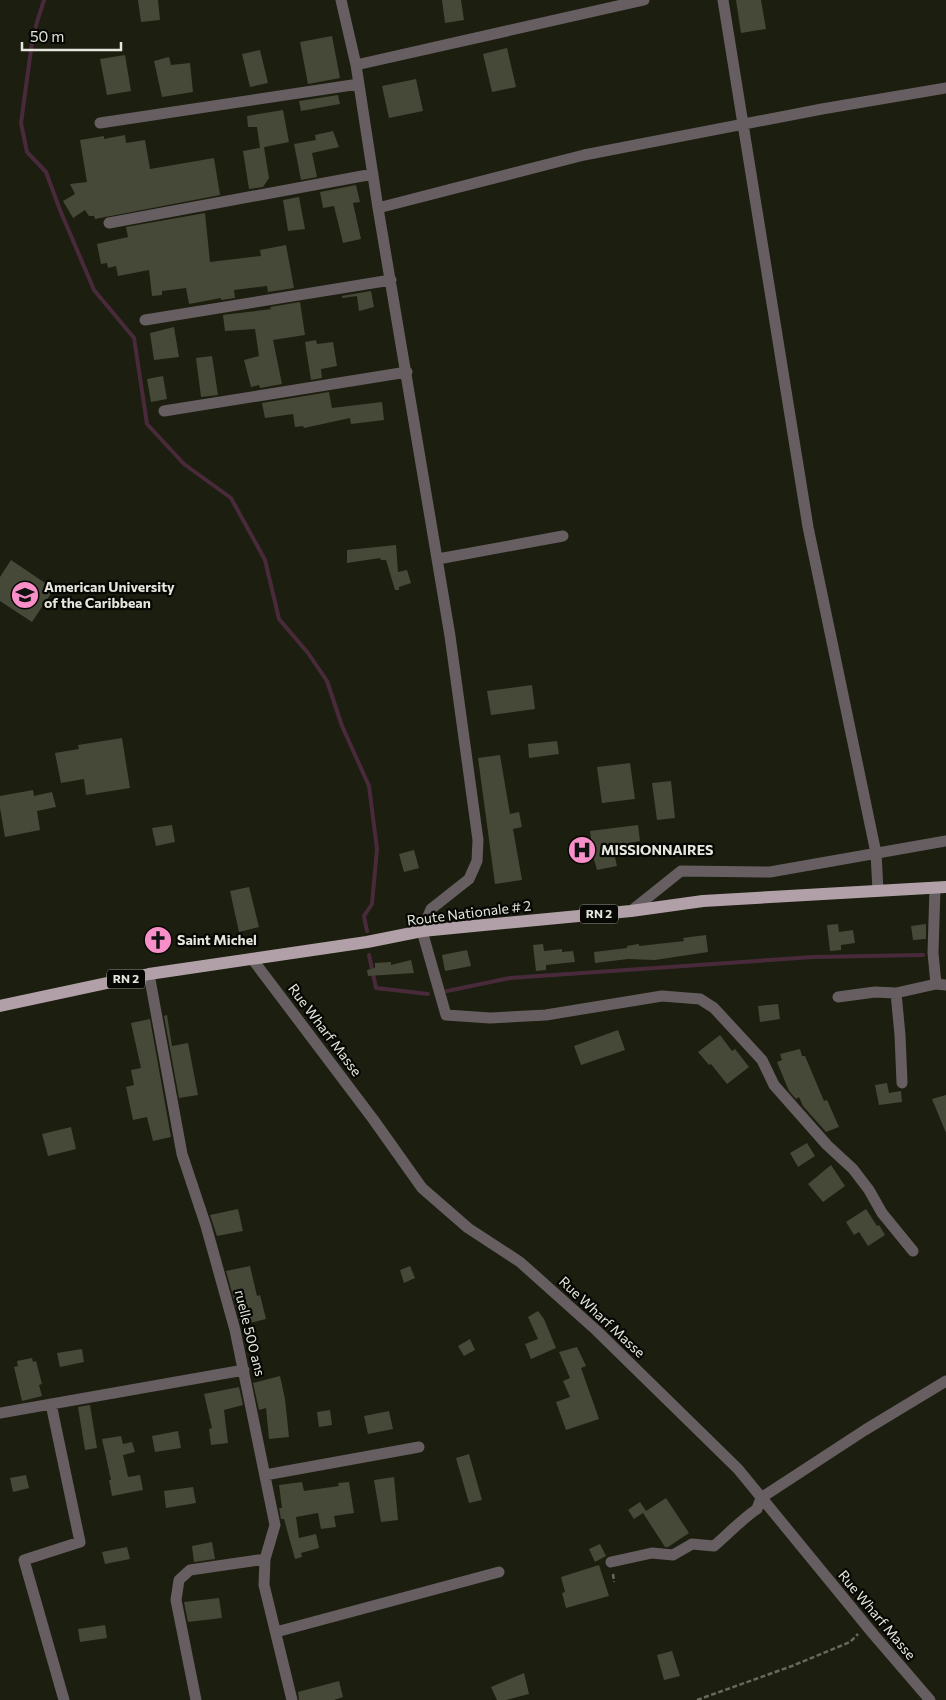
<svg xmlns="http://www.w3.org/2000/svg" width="946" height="1700" font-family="Commissioner,sans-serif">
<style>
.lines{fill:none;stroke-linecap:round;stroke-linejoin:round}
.stream{stroke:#492a3b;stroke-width:4}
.building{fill:#464838}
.path{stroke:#67695b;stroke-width:2.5;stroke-dasharray:5 2.5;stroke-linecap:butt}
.minor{stroke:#665e61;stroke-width:11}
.primary{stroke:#b1a0a8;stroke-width:12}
.labels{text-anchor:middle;stroke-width:4.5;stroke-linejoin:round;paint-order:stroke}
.shield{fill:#070703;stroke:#a2a49c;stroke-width:1}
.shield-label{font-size:12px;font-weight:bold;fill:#e5e7dd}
.poi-label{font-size:14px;font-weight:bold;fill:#e5e7dd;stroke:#070703;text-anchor:start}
.street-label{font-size:14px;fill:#e5e7dd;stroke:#070703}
</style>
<rect width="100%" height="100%" fill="#1c1e0f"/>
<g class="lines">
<path class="stream" d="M44,0L33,35L21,123L27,152L46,172L60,210L94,290L134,338L147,424L184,464L231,498L265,560L279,619L308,653L327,681L342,726L369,786L377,849L372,904L364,916L367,931
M369,955L376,988L428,994
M447,991L510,978L813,957L923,955"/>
</g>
<path class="building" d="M138,0H158L160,20L141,22Z
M442,0H461L464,20L445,23Z
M736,0H761L766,29L741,33Z
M332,36L340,78L308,84L300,42Z
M507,48L516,87L492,92L483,54Z
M260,50L268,83L250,87L242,54Z
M125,55L131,91L107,95L100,59Z
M169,57L171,65L190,63L193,92L162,97L154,61Z
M416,79L423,111L389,118L382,86Z
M338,95L340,104L301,111L299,101Z
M283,110L289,142L260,148L257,127H248L247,116Z
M333,131L339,147L312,153L317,177L301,180L294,144L316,140L315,135Z
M125,135L126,143L145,140L150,169L214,158L220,195L95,219L94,216H89L85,210L73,218L63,201L75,194L70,184L87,182L80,140L104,136V139Z
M264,147L269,178L263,187L249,189L243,151Z
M356,185L360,202L353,203L361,239L343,243L334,206L323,208L320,192Z
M299,197L305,229L288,231L283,200Z
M205,213L210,262L261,256L260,250L286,245L294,288L268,292L267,286L234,290L235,298L221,300V298L189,304L186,288L162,291V295L152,296L149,270L118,276L116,266L108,268L107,263L101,264L97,244L128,237L126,227Z
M371,291L374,307L359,311L357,296L342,298V296Z
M300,302L305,335L273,340L282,384L260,388L259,385L251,387L244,360L259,356L255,329L225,331L223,315L271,309L270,307Z
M174,327L179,357L154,360L150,333Z
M316,340L317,344L333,342L337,366L321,369L322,378L311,380L305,342Z
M212,356L218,395L201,397L196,358Z
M163,376L167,399L151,402L147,379Z
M329,392L332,408L382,402L384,420L351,424L350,418L304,428L303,426L295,427L293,414L265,418L262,403Z
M396,545L398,572L407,570L411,583L399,587V590H395L386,560H381L380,558L347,563V550Z
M11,560L54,589L32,622L0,601V577Z
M532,685L535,709L491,715L487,691Z
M122,738L130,788L86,795L84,779L61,783L55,753L79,749L78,745Z
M557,741L559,754L529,758L528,744Z
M500,755L510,814L519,812L522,827L513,829L522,880L495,884L478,758Z
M630,763L635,799L602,803L597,767Z
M671,781L675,818L657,820L652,783Z
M33,790L34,796L52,792L56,807L37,811L40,830L5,837L0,808V796Z
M172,825L175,842L156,846L152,828Z
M638,825L640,841L628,843L629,851L614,853L617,866L597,870L593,856L590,831Z
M414,850L419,868L404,872L399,854Z
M249,887L259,927L239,932L230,891Z
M838,924L839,932L853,930L855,943L841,945V950L830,951L827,925Z
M926,924V939L913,940L911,926Z
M706,935L708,952L655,960L628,959L595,963L594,952L627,948V946L639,944V946L684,941L683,938Z
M543,944L544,951L562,949V952L573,951L575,962L546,965V970L536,971L533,945Z
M467,950L471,966L445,971L442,955Z
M411,960L414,973L368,976L367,970L375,968V963L391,962V965Z
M778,1004L780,1019L760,1022L758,1006Z
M167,1015L172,1046L188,1043L198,1095L179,1098L164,1016Z
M150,1019L171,1137L153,1141L147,1117L133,1120L126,1087L134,1085L131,1070L141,1068L131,1023Z
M618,1030L625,1050L581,1065L574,1046Z
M720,1035L732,1051L735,1049L749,1067L727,1084L711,1064L709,1065L698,1052Z
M800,1049L802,1056H805L824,1101L827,1100L839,1127L826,1132L803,1106L799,1097L796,1099L789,1091L777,1062L782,1060L780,1054Z
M887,1083L889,1093L901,1091L902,1102L879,1105L875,1085Z
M946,1095V1133L932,1099Z
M71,1127L76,1149L48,1156L42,1134Z
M807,1143L815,1156L798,1167L790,1153Z
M831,1165L845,1186L823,1202L808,1184Z
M238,1209L243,1231L217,1236L210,1215Z
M866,1209L877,1226L879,1225L885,1235L868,1246L859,1232L854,1235L846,1222Z
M250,1266L257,1296L260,1295L266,1319L241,1325L226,1271Z
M410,1266L415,1278L404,1283L400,1270Z
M538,1311L544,1319L556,1348L531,1359L525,1344L538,1339L528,1317Z
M470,1339L475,1350L464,1356L458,1346Z
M577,1347L586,1366L581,1368L599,1419L566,1430L556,1402L570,1397L563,1381L570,1378L559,1352Z
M82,1349L84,1362L60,1367L57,1353Z
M32,1358L33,1362L36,1361L42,1384L39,1385L42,1396L22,1401L14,1367L18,1366L17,1361Z
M280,1376L285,1399L289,1437L269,1439L266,1408L259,1410L253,1383Z
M239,1387L243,1405L224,1410L228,1443L211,1445L209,1429L212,1428L204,1394Z
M90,1405L97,1448L85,1450L78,1407Z
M330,1410L332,1425L319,1427L317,1412Z
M389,1411L393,1429L368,1434L364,1416Z
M178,1431L181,1448L155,1452L152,1436Z
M121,1436L123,1444L132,1442L135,1452L123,1455L128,1477L140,1475L143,1490L112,1496L109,1480H111L102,1439Z
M469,1454L482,1500L469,1503L456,1458Z
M26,1475L29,1488L13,1492L10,1478Z
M394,1477L398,1520L381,1522L374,1480Z
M302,1482L304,1491L339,1486L338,1483L349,1482L354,1513L334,1516L336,1527L321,1529L318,1513L296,1517L299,1538L316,1534L319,1548L301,1553L302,1557L295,1559L284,1519H281L279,1508H282L279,1485Z
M193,1487L196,1503L166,1508L164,1491Z
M666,1498L689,1533L668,1547H665L643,1513Z
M640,1502L646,1511L634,1519L628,1510Z
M212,1542L215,1559L194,1562L192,1546Z
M600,1544L606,1556L595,1562L589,1549Z
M127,1547L130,1559L105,1564L102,1552Z
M599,1565L609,1596L566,1608L562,1593L565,1592L561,1577Z
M219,1598L222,1618L188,1622L184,1602Z
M105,1625L107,1638L80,1642L78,1629Z
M672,1651L680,1676L664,1680L657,1655Z
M524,1673L529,1694L506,1700H497L491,1687Z
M339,1681L343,1697L334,1700H299L298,1692Z"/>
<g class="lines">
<path class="path" d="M613,1574L614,1582
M697,1700L792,1666L850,1642L858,1634"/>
<path class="minor" d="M341,0L356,65L378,208L450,636L478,840L477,861L469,879L431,909L422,931L446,1015L490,1018L546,1015L662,996L700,999L714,1008L762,1060L774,1085L827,1145L853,1169L869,1190L882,1213L913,1251
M723,0L808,527L876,853L878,891
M356,65L644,0
M100,123L359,84
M378,208L584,155L822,109L946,88
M109,223L373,174
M145,320L391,280
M164,411L407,372
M438,559L563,536
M935,888L933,953L936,984
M631,911L681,871L770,872L946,841
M253,960L373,1119L422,1188L468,1228L520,1262L596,1330L738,1469L874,1635L930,1700
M149,974L182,1154L206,1226L235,1330L275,1525L265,1559L264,1585L292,1700
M896,993L900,1035L902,1083
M838,997L875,992L896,993L936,984L946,985
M51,1404L80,1542L24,1560L64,1700
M0,1413L244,1370
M265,1475L419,1447
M611,1562L652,1553L673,1555L692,1544L714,1546C728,1534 742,1519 757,1509L761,1498L865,1430L946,1381
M276,1632L499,1572
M196,1700L176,1600L179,1580L190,1570L265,1559"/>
<path class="primary" d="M0,1006L149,974L367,942L422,931L631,911L703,901L946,887"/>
</g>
<defs>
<symbol id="university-disc" viewBox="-11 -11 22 22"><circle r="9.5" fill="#f98fc9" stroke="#070703"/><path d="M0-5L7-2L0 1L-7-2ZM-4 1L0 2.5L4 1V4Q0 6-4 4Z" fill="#111"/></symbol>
<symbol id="hospital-disc" viewBox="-11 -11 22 22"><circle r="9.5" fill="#f98fc9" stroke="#070703"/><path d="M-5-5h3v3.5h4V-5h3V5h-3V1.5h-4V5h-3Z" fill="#111"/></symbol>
<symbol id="church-disc" viewBox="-11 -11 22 22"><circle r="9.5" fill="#f98fc9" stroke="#070703"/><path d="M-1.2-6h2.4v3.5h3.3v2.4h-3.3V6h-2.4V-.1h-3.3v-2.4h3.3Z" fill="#111"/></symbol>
</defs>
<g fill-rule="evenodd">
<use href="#university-disc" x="9" y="579" width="32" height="32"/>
<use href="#hospital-disc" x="566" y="834" width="32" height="32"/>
<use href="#church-disc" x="142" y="924" width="32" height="32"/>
</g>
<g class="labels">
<g class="shield">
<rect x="580" y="904.5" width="38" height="19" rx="4"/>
<rect x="107" y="969.5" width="38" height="19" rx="4"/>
</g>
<g class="shield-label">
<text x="599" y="918">RN 2</text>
<text x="126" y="983">RN 2</text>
</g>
<g class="poi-label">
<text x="44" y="592">American University<tspan x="44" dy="16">of the Caribbean</tspan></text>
<text x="601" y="855">MISSIONNAIRES</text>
<text x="177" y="945">Saint Michel</text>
</g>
<g class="street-label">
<text transform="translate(469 913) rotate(-7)" y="5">Route Nationale # 2</text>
<text transform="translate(325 1030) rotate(53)" y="5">Rue Wharf Masse</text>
<text transform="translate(602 1317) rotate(43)" y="5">Rue Wharf Masse</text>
<text transform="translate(250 1333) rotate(76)" y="5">ruelle 500 ans</text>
<text transform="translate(877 1615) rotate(50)" y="5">Rue Wharf Masse</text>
</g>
</g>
<path d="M22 42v8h99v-8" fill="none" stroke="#e5e7dd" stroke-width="2.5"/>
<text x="30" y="42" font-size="15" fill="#e5e7dd" stroke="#070703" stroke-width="4" paint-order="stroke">50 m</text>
</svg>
